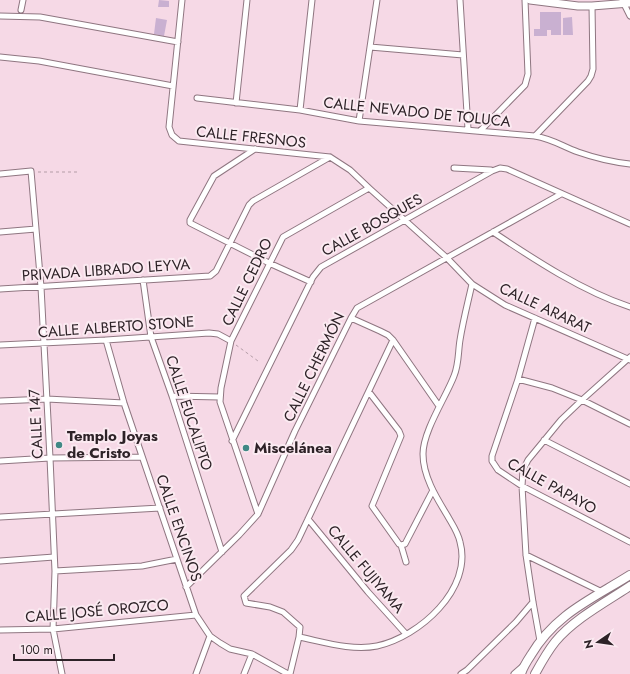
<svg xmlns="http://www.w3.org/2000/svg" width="630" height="674" font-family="Jost,sans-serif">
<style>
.building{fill:#c9b0d1}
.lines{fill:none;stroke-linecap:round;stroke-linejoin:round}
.street-casing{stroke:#8f7681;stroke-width:7}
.secondary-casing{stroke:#8f7681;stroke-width:9}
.primary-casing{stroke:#8f7681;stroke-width:10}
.path{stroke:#b49da7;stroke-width:1;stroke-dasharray:3 3;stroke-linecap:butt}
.street{stroke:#fff;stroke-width:5}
.secondary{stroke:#fff;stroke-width:7}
.primary{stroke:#fff;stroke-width:8}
.poi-dot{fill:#408885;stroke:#fbeaf1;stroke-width:1.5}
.labels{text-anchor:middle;stroke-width:4;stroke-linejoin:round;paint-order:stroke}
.street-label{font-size:15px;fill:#2d2227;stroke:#fbeaf1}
.poi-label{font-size:15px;font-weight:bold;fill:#2d2227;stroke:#fbeaf1;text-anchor:start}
</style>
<rect width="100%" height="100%" fill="#f6d9e6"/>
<path class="building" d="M159,0L169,1V7H158Z
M540,12H561V35H551V30H547V36H534V29H540Z
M572,17L573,35H563V18Z
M156,18L167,20L164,36L154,34Z"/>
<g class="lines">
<defs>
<path id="street" d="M182,0L169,127L172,135L179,141L330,157L350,170L369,188L447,258L472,284L505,305L630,360
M460,0L468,129
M622,0L630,16
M21,10L23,0
M0,16L40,17L178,42
M370,47L463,55
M0,57L39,61L173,86
M197,98L300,110L359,121L535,136C552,139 562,146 578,152C595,158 612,162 630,164
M236,103L247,0
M300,110L312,0
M359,121L377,0
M480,131L525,85L528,74L525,0
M535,136L588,81L591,76L593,69L592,6
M255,149L214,176L190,220V223L269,263L311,282
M454,168L491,170
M0,174L31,171L41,287L50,458L55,571L53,629L62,674
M0,232L36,229
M493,232C535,260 582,291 630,307
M143,280L151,337L172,396L222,552
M0,289L210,276L216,271L249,205L253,201L330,157
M351,318L380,331L388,335L393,340L439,406
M535,318L518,379L492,456V461L498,470L522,486L630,542
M106,340L124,403L196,615L210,636L220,643L230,649L252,654L288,674
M393,340L298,540L291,550L244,596L246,603L270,607L283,612L300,627L299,637C324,642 352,651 377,646C419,637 473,589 460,542C458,532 452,524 447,515C436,497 423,476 423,454C423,431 446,397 454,376C459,364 458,352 460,340C463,321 468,302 472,284
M0,345L106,340L209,333L218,334L231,341
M518,379L552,388L582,400L630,424
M369,392L399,431L401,436L372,506L399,544L401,545
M172,396L220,397
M0,401L47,399L124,403
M544,440L630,484
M232,441L313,277L321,267L492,171L500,168L507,169L630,224
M0,461L50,458L142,457
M258,514L220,402L221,388L231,341L283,237L369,188
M0,517L160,508
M308,519L368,592L406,634
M401,545L405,544L432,492
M401,545L406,562
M526,555L602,592
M0,561L54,557
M55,571L142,566L177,559
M186,587L239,535L258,514L295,431L351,318L357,308L561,194
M0,630L53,629L196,615
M540,641L533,602L526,555L522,486L523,470L528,460L561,420L582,400L630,357
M196,674L210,636
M244,674L252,654
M290,674L299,637
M461,674L467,670L516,622L533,602
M514,674L522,667"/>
<path id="secondary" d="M530,0L578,6H592L630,3"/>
<path id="primary" d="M521,674C523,667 527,661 531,655C555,614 592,599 630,575
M535,674C541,663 547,652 555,642C574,619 606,602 630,586"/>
</defs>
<use href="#street" class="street-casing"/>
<use href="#secondary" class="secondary-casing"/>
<use href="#primary" class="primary-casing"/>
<path class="path" d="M38,172H77
M236,345L258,361"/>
<use href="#street" class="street"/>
<use href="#secondary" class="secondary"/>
<use href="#primary" class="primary"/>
</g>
<g class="poi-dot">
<circle cx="59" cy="445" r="4"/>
<circle cx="246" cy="448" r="4"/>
</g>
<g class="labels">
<g class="street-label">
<text transform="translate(417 112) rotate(6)" y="5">CALLE NEVADO DE TOLUCA</text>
<text transform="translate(251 137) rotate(6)" y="5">CALLE FRESNOS</text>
<text transform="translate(372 225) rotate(-29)" y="5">CALLE BOSQUES</text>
<text transform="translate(106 270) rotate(-4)" y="5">PRIVADA LIBRADO LEYVA</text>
<text transform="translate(247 282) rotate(-64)" y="5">CALLE CEDRO</text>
<text transform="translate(545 308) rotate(25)" y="5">CALLE ARARAT</text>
<text transform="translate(116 327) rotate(-4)" y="5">CALLE ALBERTO STONE</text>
<text transform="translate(314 367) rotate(-64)" y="5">CALLE CHERMÓN</text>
<text transform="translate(189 413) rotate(72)" y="5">CALLE EUCALIPTO</text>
<text transform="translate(36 424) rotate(-93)" y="5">CALLE 147</text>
<text transform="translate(552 486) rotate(29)" y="5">CALLE PAPAYO</text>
<text transform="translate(179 528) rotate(71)" y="5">CALLE ENCINOS</text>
<text transform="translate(366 569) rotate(50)" y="5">CALLE FUJIYAMA</text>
<text transform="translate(97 611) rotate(-5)" y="5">CALLE JOSÉ OROZCO</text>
</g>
<g class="poi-label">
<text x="67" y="441">Templo Joyas<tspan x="67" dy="17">de Cristo</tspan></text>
<text x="254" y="453">Miscelánea</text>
</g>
</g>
<g transform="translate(598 642) rotate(257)" stroke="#fbeaf1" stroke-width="3" paint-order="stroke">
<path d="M0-3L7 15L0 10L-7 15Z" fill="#2d2227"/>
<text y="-6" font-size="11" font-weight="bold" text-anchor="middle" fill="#2d2227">N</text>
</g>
<path d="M14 654v6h100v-6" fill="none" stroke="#2d2227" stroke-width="2"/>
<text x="20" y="654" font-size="12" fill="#2d2227" stroke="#fbeaf1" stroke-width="3" paint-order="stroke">100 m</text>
</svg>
